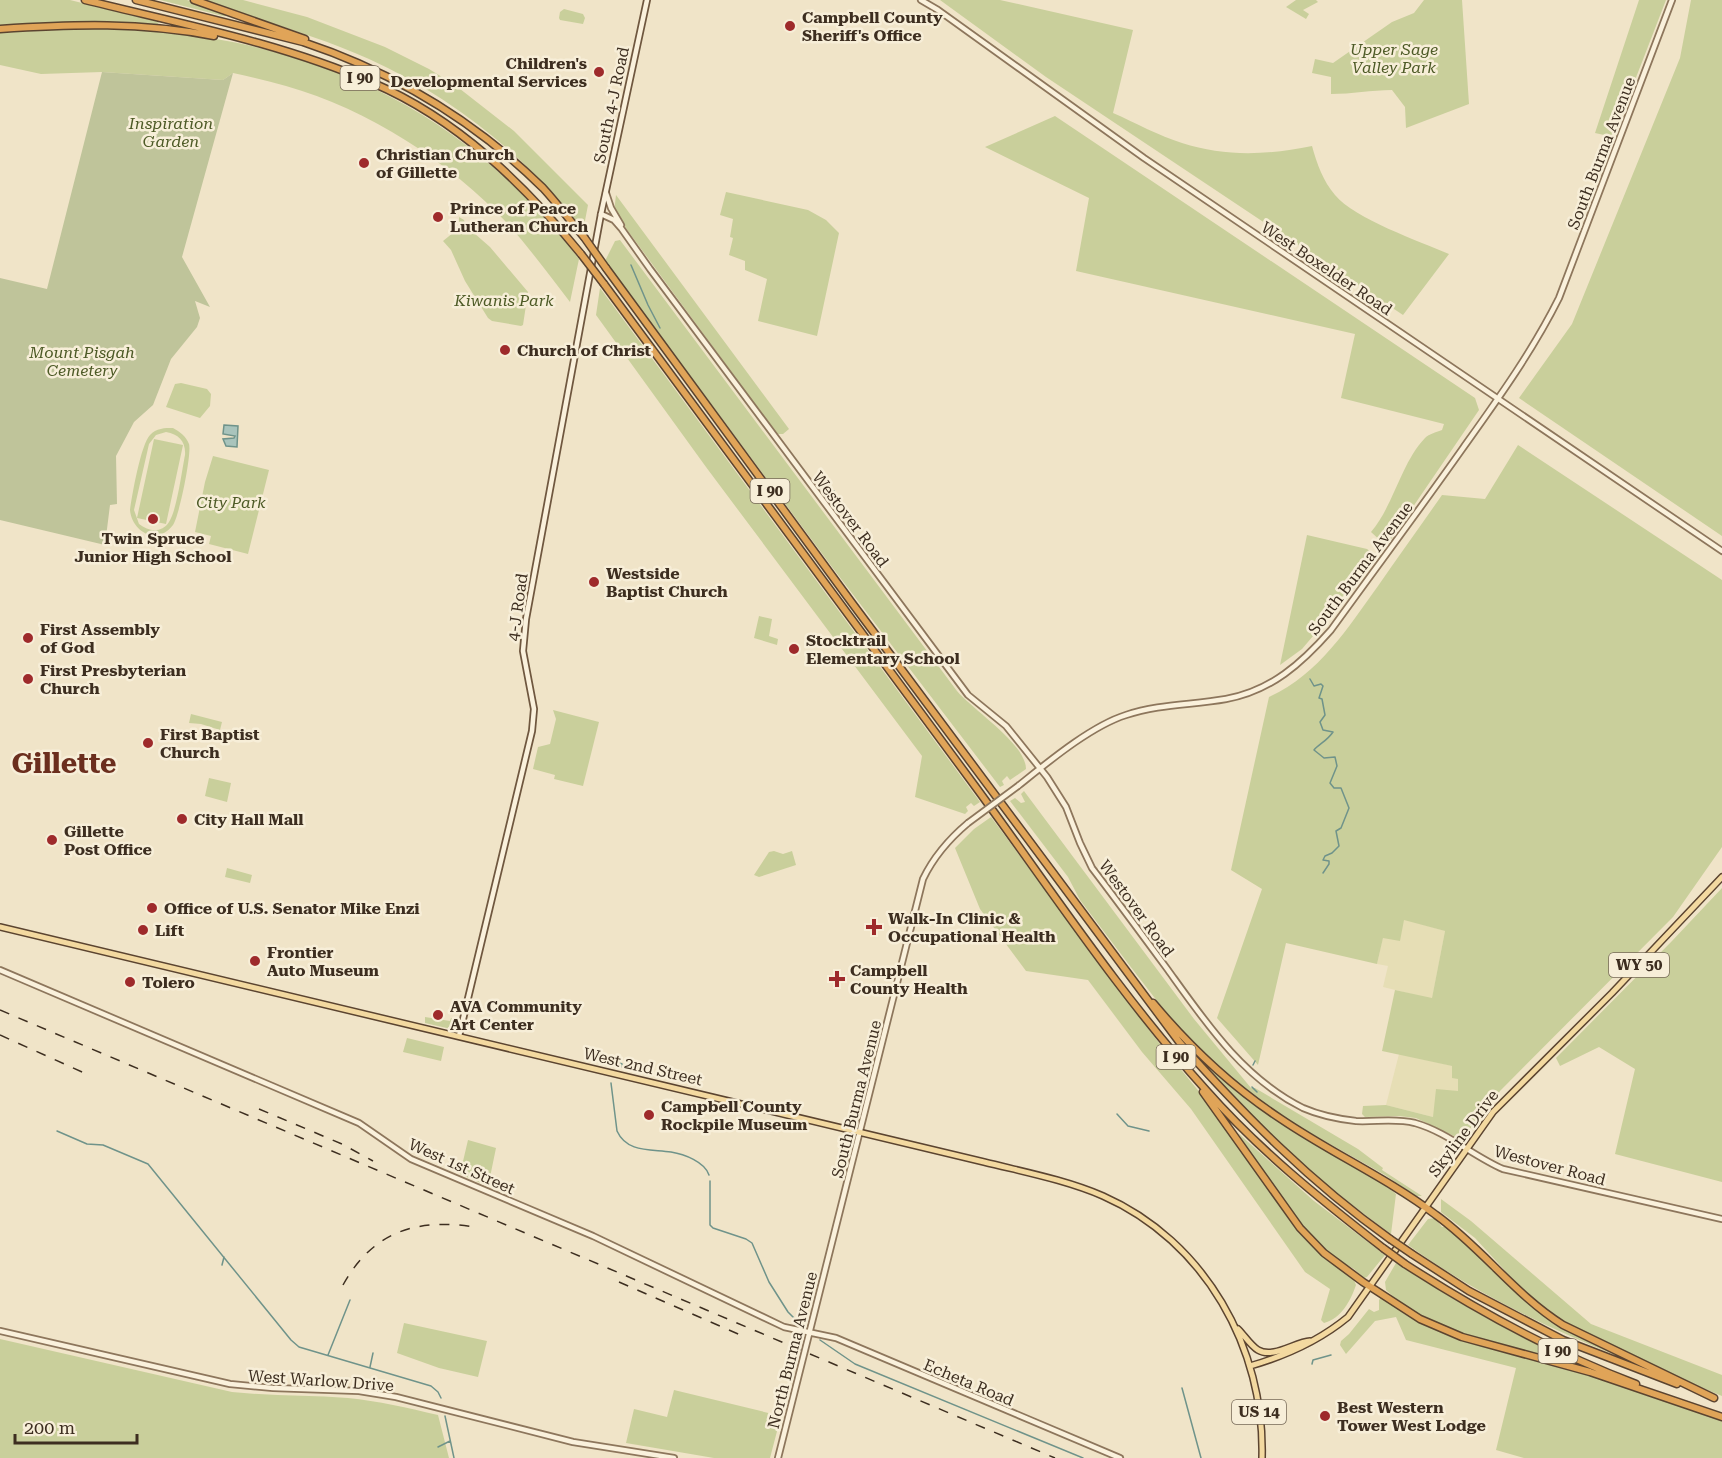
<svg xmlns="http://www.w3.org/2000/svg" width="1722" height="1458" font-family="'Roboto Serif',serif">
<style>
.farmland{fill:#e6deb5}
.green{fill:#c9cf9b;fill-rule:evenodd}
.cemetery{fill:#bfc49a}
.water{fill:#a9c4bc;stroke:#6f938a;stroke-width:1.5}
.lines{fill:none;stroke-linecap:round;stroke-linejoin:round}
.stream{stroke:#6f938a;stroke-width:1.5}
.tertiary-casing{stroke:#8d765c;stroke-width:8}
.secondary-casing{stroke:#6f573f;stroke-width:8}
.primary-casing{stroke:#5b4430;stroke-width:8}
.motorway-casing{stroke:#5b4430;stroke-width:9}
.tertiary{stroke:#faf1dc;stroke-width:4.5}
.secondary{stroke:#faf1dc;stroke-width:4.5}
.primary{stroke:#f3d9a0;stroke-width:5}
.motorway{stroke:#e0a458;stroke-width:6}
.rail{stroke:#3d2e20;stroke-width:1.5;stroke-dasharray:10 10;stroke-linecap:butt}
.tertiary-bridge-casing{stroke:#8d765c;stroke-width:8;stroke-linecap:butt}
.motorway-bridge-casing{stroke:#5b4430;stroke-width:9;stroke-linecap:butt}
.tertiary-bridge{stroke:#faf1dc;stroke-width:4.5}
.motorway-bridge{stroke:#e0a458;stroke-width:6}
.poi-dot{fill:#9e2a2b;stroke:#f7eed8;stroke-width:2}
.labels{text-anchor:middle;stroke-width:5;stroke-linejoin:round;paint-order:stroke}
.shield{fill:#f7eed8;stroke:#756857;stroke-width:1.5}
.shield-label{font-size:15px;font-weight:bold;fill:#3d2e20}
.poi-label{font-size:16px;font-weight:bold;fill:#3d2e20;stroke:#f7eed8;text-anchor:start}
.park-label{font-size:16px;font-style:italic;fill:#4d5a26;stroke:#f7eed8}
.street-label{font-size:16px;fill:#3d2e20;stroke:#f7eed8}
.town-label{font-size:28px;font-weight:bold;fill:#6b2e1e;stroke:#f7eed8}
</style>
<rect width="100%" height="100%" fill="#f0e4c8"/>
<path class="farmland" d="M1403,919L1445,931L1432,999L1383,987L1388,966L1377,964L1383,937Z
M1399,1054L1453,1066L1458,1078L1459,1091L1433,1117L1386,1105Z"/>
<path class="green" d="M0,0H70L159,22L157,25L78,22L0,27Z
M160,0H187L231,16H223Z
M202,0H243L307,17L385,47L429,69L455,85L514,131L588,205L583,231C529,157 452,97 369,59C315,35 257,19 202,0Z
M940,0H1000L1133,30L1113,113C1136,123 1159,136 1182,143C1225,157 1268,155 1312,146C1317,164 1323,181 1335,195C1355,219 1419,241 1449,254L1403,315L1046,77Z
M1296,0H1316L1318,2L1303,10L1309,14L1306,19L1286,7Z
M1424,0H1462L1469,104L1406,128L1405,107L1392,90C1371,90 1352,94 1331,94V77L1312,73L1315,59L1333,63L1392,22L1414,13Z
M1639,0H1666L1613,137L1595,133Z
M1691,0H1722V536L1519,398L1572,324L1680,58Z
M564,9L583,14L585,18L583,24L560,20L559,18L560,12Z
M82,27C287,30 452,93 579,259L570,302C550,276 530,249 508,224C450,162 368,109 286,86C269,81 251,77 233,73L223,80L102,72L41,74L0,65V33Z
M1055,116L1475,398L1479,410L1389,542L1383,543L1371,532C1394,505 1401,463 1425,438C1429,434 1437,432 1442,430L1444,424L1341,398L1355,334L1076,271L1089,198L985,147Z
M726,192L808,210L826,220L839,233L817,336L758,321L767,279L745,270V261L729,255L733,238L730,237L733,219L720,215Z
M616,195L789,429L783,434H778L774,430L614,212Z
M459,217L464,220L466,226L490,247L528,292L523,325L521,326L492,321L488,318L465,281L451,250L443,241L459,228Z
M620,240L957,691C974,711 1026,744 1026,769L1010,780L1007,776L1002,781L1004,785L1000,787L832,567L605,261L615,241Z
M600,288L980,802L974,806L971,803L966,807L968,811L965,814L915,797L922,756L706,467L596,315Z
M181,383L207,389L211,394L210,406L200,418L166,407L175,384Z
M173,428C180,432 186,436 189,444C192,454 179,517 173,525C157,546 132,532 130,510C132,495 141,444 150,435C156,428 165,428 173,428ZM166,432C179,434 186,442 185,455C182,470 177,510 169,522C162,533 149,532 139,524L134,510L149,444L156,435Z
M154,439L183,445L166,524L137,518Z
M1518,445L1722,580V847L1673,917L1500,1091L1466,1134L1456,1137L1416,1118L1399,1116L1365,1117L1362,1114L1363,1106L1386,1105L1433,1117L1436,1089L1458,1091V1079L1452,1078V1066L1382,1051L1395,990L1432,998L1445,931L1404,920L1400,941L1383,938L1377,964L1286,943L1258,1065L1217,1018L1262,889L1231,870L1269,697C1319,674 1347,629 1378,586C1399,556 1421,525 1442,495L1485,499Z
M213,456L269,470L248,554L209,544L211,536L195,532L205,482Z
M1307,535L1367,549L1372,553L1330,616L1302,649L1280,665Z
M759,616L772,619L769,636L778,639L777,645L754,638Z
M553,710L599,722L583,786L554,779L555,775L533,769L538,747L550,744L556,719Z
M191,714L222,722L220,730L201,724L189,723Z
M209,778L231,783L227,802L205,796Z
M1024,791L1194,1019L1251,1088H1255L1358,1149L1383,1168L1382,1170L1422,1196H1416L1385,1175L1282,1117L1247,1091L1196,1046L1171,1019L1130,966L1080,900L1068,877L1010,801L1015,798L1021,803L1025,802L1021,794Z
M991,817L1156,1039L1201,1094L1298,1232L1321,1255L1354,1280L1356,1285C1351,1300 1341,1319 1324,1323L1321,1320L1330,1289L1305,1272L1191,1109L1142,1052L1088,980L1026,971L980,909L955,848L974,829Z
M774,851L783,854L792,851L796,865L759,877L754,875L769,852Z
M227,868L252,875L250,883L225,877Z
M1722,888V1182L1615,1154L1635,1069L1599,1047L1560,1066L1556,1058L1672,941Z
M425,1017L450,1021L451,1018L457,1019L455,1028L451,1029L425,1023Z
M407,1038L444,1047L441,1061L403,1052Z
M1199,1056C1227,1080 1254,1105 1285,1126C1322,1149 1363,1166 1396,1194L1391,1234C1321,1183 1252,1125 1199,1056Z
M1238,1133L1314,1201L1385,1255L1367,1277L1364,1278L1354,1269L1331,1256L1316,1242L1280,1197Z
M468,1140L496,1148L489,1182L485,1185L460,1174Z
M1441,1199L1471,1221L1591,1324L1722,1375V1396L1664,1372L1563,1322L1531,1299L1475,1238L1441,1212Z
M1435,1218L1442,1227H1446C1484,1257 1515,1295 1554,1323C1571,1335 1603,1342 1615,1355C1543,1326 1472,1291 1408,1245L1428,1219Z
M1396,1263C1453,1300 1510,1333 1572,1361L1571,1363C1509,1346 1434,1337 1386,1290L1385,1282Z
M1381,1297L1405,1314L1437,1330L1462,1339L1589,1373L1722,1421V1458H1524L1496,1450L1516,1368L1406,1340L1396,1317L1375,1321L1346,1354L1340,1345L1341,1341L1349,1334L1369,1309L1374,1312L1379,1310V1300Z
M404,1323L487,1341L478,1377L439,1368L397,1353Z
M0,1339L232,1392C271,1396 309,1395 348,1398C378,1401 408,1408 438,1415L449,1458H0Z
M674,1390L781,1416L770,1458H714L626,1443L634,1409L667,1417Z"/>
<path class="cemetery" d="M102,72L223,80L233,73L182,257L210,307L195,301L200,318L197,327L171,359L153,405L134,422L116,456L117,504L110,505L105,545L0,520V278L47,289Z"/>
<path class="water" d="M224,425L238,426L237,447L226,446L223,439L234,438L235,436L223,434Z"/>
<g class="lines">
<path class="stream" d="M631,265L648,305L660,328
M828,489L829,494L834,491
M1310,679L1314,686L1321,684L1323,686L1319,698L1322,699L1325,715L1320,722L1323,730L1333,732C1327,741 1319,744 1314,750L1324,758L1335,757L1337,766L1330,783L1334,788H1341L1349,808L1341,828L1336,831L1339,846L1332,853L1325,856L1323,860L1329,861V864L1323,873
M614,1061L622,1064L621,1067
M1253,1065L1255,1061
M611,1083L617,1131C627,1153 651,1149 671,1152C684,1154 705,1162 709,1175
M1252,1087L1257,1092
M1117,1114L1128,1126L1149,1131
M57,1131L87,1144L103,1145L148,1164L291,1340L299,1347L431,1386L438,1392L441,1398
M710,1181V1225L713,1228L746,1239L752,1243L769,1282L788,1312L799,1323
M222,1265L224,1257
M820,1340L855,1364L1083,1458
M328,1355L350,1300
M1312,1364L1313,1360L1331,1355
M370,1367L373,1353
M1182,1388L1201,1458
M445,1416L454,1458
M438,1447L450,1441"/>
<defs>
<path id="tertiary" d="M921,0L938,10L1144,158L1722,551
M606,193L611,208L621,225
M601,214L614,220L621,228L650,269L968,695L1006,726L1047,777L1066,807L1080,843L1092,868C1118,902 1143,936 1168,970C1206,1023 1243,1078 1303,1108C1319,1115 1338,1119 1356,1121C1376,1122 1395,1118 1415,1123C1447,1132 1473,1156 1503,1169L1722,1219
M1018,786C1048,762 1091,726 1126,715C1159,704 1192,705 1226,699C1271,691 1302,663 1331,630C1375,569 1420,509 1463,448C1498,399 1532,352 1559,298L1672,0
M0,970L359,1123L411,1159L593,1236L784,1327L836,1338L1120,1458
M0,1331L230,1384L273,1388L359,1391L396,1397L573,1442L674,1458
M778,1458L923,879C934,856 949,839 968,823"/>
<path id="secondary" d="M459,1036L532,731L534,709L523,651L526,619L601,214L647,0"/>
<path id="primary" d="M0,927L984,1162C1024,1172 1066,1180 1103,1196C1205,1241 1265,1348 1262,1458
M1238,1329C1244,1335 1251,1346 1258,1350C1273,1359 1295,1342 1310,1341
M1250,1366C1285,1356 1319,1341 1348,1317L1493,1112L1612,993L1722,877"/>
<path id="motorway" d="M85,0C182,24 281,43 373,83C457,119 524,184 581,254
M136,0L303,42C393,72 475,121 543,188C557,203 570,221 584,237
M194,0L305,39
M0,29C75,24 140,22 214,36
M606,268L852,603L1180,1043C1245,1116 1310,1182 1390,1239
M604,284C726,450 849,616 972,782C1048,885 1119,994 1206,1090C1259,1150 1320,1199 1383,1248
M1153,1003C1190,1047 1232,1087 1281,1119C1331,1153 1387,1178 1436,1215C1482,1248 1515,1295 1563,1325L1714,1398
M1203,1092L1300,1228L1324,1253L1363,1282L1420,1319L1462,1337L1590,1372L1722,1417
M1412,1254L1469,1291L1563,1340L1677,1384
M1405,1264C1478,1311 1554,1353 1636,1384"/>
</defs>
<use href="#tertiary" class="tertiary-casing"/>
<use href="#secondary" class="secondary-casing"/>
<use href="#primary" class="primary-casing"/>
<use href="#motorway" class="motorway-casing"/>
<use href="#tertiary" class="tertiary"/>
<use href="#secondary" class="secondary"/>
<use href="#primary" class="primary"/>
<use href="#motorway" class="motorway"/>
<path class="rail" d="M0,1010L1055,1458
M0,1035L91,1076
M259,1109L342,1144L373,1161
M619,1282L745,1337
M343,1285C373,1231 417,1218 475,1227"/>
<defs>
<path id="tertiary-bridge" d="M968,823L1018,786"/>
<path id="motorway-bridge" d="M584,237L606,268
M581,254L604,284
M1390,1239L1412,1254
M1383,1248L1405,1264"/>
</defs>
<use href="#tertiary-bridge" class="tertiary-bridge-casing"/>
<use href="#motorway-bridge" class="motorway-bridge-casing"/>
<use href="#tertiary-bridge" class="tertiary-bridge"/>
<use href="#motorway-bridge" class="motorway-bridge"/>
</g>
<g class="poi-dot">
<circle cx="790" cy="26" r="6"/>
<circle cx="599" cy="72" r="6"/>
<circle cx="364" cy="163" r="6"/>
<circle cx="438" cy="217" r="6"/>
<circle cx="505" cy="350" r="6"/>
<circle cx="153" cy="519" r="6"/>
<circle cx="594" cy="582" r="6"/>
<circle cx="28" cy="638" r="6"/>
<circle cx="794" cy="649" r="6"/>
<circle cx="28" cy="679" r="6"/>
<circle cx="148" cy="743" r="6"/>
<circle cx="182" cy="819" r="6"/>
<circle cx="52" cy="840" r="6"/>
<circle cx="152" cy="908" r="6"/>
<path d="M871 918h6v6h6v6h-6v6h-6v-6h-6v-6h6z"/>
<circle cx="143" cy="930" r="6"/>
<circle cx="255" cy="961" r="6"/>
<path d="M834 970h6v6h6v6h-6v6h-6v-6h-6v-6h6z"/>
<circle cx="130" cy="982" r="6"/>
<circle cx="438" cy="1015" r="6"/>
<circle cx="649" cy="1115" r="6"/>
<circle cx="1325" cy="1416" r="6"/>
</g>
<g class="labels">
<g class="shield">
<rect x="340.5" y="66" width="39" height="24" rx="4.5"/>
<rect x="750.5" y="479" width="39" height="24" rx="4.5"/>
<rect x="1609" y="953" width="60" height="24" rx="4.5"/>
<rect x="1156.5" y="1045" width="39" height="24" rx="4.5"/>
<rect x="1538.5" y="1339" width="39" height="24" rx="4.5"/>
<rect x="1232" y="1400" width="54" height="24" rx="4.5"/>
</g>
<g class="shield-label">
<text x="360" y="83">I 90</text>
<text x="770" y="496">I 90</text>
<text x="1639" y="970">WY 50</text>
<text x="1176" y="1062">I 90</text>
<text x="1558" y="1356">I 90</text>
<text x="1259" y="1417">US 14</text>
</g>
<g class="poi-label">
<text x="802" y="23">Campbell County<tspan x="802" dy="18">Sheriff's Office</tspan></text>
<text x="587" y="69" text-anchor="end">Children's<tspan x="587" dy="18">Developmental Services</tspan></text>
<text x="376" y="160">Christian Church<tspan x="376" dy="18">of Gillette</tspan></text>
<text x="450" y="214">Prince of Peace<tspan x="450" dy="18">Lutheran Church</tspan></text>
<text x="517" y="356">Church of Christ</text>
<text x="153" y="544" text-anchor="middle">Twin Spruce<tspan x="153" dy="18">Junior High School</tspan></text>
<text x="606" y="579">Westside<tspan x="606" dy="18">Baptist Church</tspan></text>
<text x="40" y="635">First Assembly<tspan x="40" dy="18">of God</tspan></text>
<text x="806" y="646">Stocktrail<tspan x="806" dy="18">Elementary School</tspan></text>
<text x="40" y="676">First Presbyterian<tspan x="40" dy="18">Church</tspan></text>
<text x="160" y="740">First Baptist<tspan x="160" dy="18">Church</tspan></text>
<text x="194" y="825">City Hall Mall</text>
<text x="64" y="837">Gillette<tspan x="64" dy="18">Post Office</tspan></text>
<text x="164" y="914">Office of U.S. Senator Mike Enzi</text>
<text x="888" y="924">Walk-In Clinic &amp;<tspan x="888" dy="18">Occupational Health</tspan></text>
<text x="155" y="936">Lift</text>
<text x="267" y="958">Frontier<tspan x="267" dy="18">Auto Museum</tspan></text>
<text x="850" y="976">Campbell<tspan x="850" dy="18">County Health</tspan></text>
<text x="142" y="988">Tolero</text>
<text x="450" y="1012">AVA Community<tspan x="450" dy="18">Art Center</tspan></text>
<text x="661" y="1112">Campbell County<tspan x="661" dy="18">Rockpile Museum</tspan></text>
<text x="1337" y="1413">Best Western<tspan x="1337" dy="18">Tower West Lodge</tspan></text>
</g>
<g class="park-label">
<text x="1394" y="55">Upper Sage<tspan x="1394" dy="18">Valley Park</tspan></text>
<text x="171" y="129">Inspiration<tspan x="171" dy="18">Garden</tspan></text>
<text x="504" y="306">Kiwanis Park</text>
<text x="82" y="358">Mount Pisgah<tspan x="82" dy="18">Cemetery</tspan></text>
<text x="231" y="508">City Park</text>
</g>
<g class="street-label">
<text transform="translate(611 105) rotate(-78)" y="6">South 4-J Road</text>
<text transform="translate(1601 153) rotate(-69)" y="6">South Burma Avenue</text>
<text transform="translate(1327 268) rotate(34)" y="6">West Boxelder Road</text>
<text transform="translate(851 519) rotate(53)" y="6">Westover Road</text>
<text transform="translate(1360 568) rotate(-53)" y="6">South Burma Avenue</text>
<text transform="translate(517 607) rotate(-82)" y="6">4-J Road</text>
<text transform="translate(1137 908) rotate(54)" y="6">Westover Road</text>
<text transform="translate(643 1066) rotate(13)" y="6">West 2nd Street</text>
<text transform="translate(856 1099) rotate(-76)" y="6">South Burma Avenue</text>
<text transform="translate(1463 1133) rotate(-53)" y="6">Skyline Drive</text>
<text transform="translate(1550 1165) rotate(15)" y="6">Westover Road</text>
<text transform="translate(462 1166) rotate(24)" y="6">West 1st Street</text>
<text transform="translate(792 1350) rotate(-76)" y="6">North Burma Avenue</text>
<text transform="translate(321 1380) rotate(4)" y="6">West Warlow Drive</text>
<text transform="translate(969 1382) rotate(23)" y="6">Echeta Road</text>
</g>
<g class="town-label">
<text x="64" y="773">Gillette</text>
</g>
</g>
<path d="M15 1434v9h122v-9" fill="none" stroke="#3d2e20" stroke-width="3"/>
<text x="24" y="1434" font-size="18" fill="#3d2e20" stroke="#f7eed8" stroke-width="4.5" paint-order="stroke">200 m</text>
</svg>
